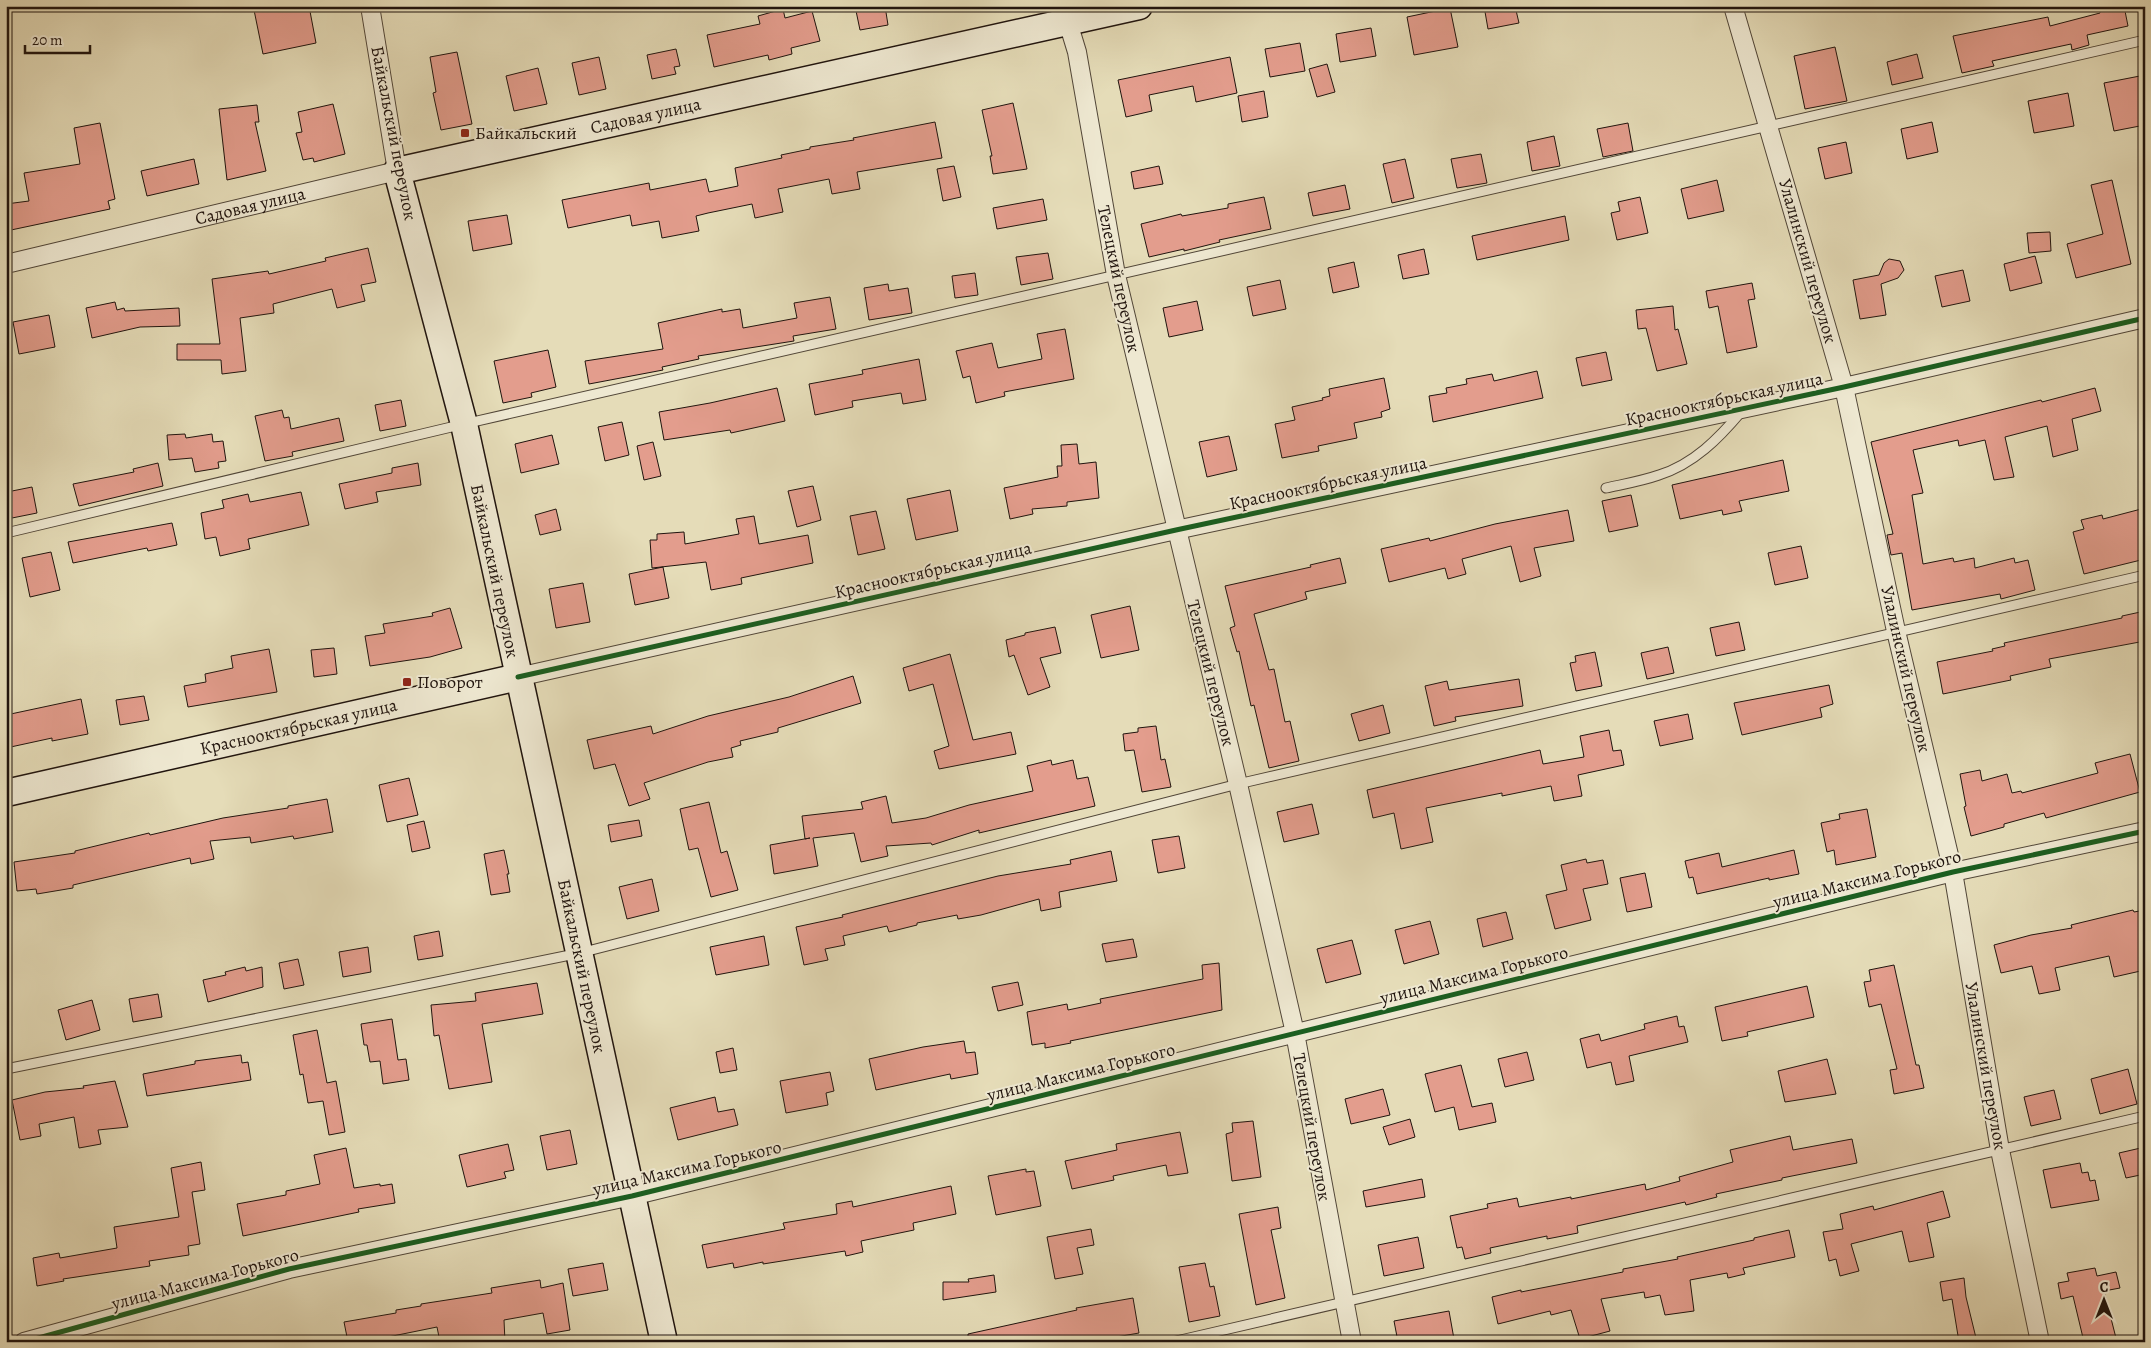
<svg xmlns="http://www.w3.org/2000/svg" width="2151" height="1348" font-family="Alegreya,serif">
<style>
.building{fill:#e39d8d;stroke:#20140e}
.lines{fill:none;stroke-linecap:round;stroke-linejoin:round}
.service-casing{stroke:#514638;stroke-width:11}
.minor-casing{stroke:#514638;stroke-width:20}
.secondary-casing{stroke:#20140e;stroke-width:29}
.service{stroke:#eee8d1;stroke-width:9}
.minor{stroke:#eee8d1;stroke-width:18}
.secondary{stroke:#eee8d1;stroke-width:26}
.cycleway-casing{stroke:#eee8d1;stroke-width:8}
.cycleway{stroke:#1b5e20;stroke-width:5}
.poi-dot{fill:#8f2418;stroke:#eee8d1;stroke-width:2}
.labels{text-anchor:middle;stroke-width:4;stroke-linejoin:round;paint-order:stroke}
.street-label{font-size:18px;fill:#20140e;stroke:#eee8d1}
.poi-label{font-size:18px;fill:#20140e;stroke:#eee8d1;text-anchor:start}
</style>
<rect width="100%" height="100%" fill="#e5dcb8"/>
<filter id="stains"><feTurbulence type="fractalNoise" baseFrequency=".004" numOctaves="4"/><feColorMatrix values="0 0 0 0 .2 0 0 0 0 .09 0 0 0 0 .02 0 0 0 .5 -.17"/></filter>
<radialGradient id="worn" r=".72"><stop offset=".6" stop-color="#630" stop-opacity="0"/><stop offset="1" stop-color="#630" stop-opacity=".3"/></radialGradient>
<path class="building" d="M275,6L281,8L309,6L316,43L263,54L254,10Z
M855,6H885L888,25L860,30Z
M1484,6H1515L1519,23L1488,29Z
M2099,6H2124L2128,26L2087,35L2089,45L2072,50L2071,44L1992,61L1994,66L1962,73L1953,36L2048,17L2050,26L2100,13Z
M1450,8L1458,47L1414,55L1407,17Z
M783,9L785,18L812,11L820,41L791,48L792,54L769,60L768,55L714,67L707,35L760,24L758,16Z
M1371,28L1376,56L1340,62L1336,34Z
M1300,43L1305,71L1270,77L1265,49Z
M1835,47L1847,101L1805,109L1794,56Z
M676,49L680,66L674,67L676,74L652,79L647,55Z
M457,52L472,124L441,130L433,93L436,92L430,57Z
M1917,54L1923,78L1892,85L1887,62Z
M599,57L606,89L579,95L572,63Z
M1230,57L1237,93L1196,102L1193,86L1149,95L1152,111L1126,117L1118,80Z
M1327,64L1335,92L1317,97L1309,69Z
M538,68L547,104L514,111L506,76Z
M2145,75V125L2114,131L2104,83Z
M1264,91L1268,117L1242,122L1238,96Z
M2068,93L2074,126L2034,133L2028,101Z
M1013,103L1027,169L993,174L990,156H992L982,110Z
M333,104L345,154L314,162L313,158L303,160L296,133L302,132L298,112Z
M257,105L259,122H255L266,171L227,180L219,109Z
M935,122L942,158L857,172L860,189L832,194L829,179L778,189L783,212L755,218L752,204L708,213L696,216L699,231L662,238L659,221L632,226L630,215L568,228L562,200L649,183L650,190L706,179L709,192L738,186L735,168L782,158L781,155L810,149V147L854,140L853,138Z
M1932,122L1938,152L1907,159L1901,129Z
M100,123L115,199L108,201L110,209L11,230L6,204L29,201L24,173L80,164L74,128Z
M1628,123L1633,151L1603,157L1597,129Z
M1554,136L1560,166L1532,171L1527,142Z
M1846,142L1852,173L1825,179L1818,148Z
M1481,154L1487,183L1457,188L1451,159Z
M194,159L199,184L147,196L141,171Z
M1405,159L1414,198L1392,203L1383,164Z
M954,166L961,197L943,201L937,169Z
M1159,166L1163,184L1134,189L1131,172Z
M1717,180L1724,211L1688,219L1681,189Z
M2112,180L2131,264L2076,278L2067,244L2103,234L2091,185Z
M1345,185L1350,209L1313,216L1308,193Z
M1264,197L1271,229L1219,240L1220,242L1184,251V249L1149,257L1141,224L1181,214L1182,216L1228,208V204Z
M1640,197L1648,233L1617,240L1611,213L1620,211L1618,202Z
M1043,199L1047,220L997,229L993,208Z
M507,215L512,244L473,251L468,221Z
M1565,216L1569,240L1477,260L1472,236Z
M2050,232L2051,251L2029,253L2027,233Z
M368,248L376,282L361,285L365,301L337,308L332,289L273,304L274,313L240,318L246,371L222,374L221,360H177V344H220L212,279L268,271L269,274L326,261L325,258Z
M1424,249L1429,274L1403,279L1398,255Z
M1048,253L1053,279L1021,285L1016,257Z
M2035,256L2042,283L2010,291L2004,264Z
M1889,259L1900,261L1904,270L1898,278L1881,284L1886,315L1860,319L1853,280L1879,275L1884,263Z
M1354,262L1359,287L1333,293L1328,268Z
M1963,270L1970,301L1942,307L1935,276Z
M975,273L978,295L955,298L952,276Z
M1280,280L1286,309L1253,316L1247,287Z
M1752,283L1755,299L1748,300L1757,347L1727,353L1718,306L1709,308L1706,291Z
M888,284L889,291L908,288L912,313L869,320L864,288Z
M830,297L836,329L793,336L794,341L698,356L699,359L662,367L663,370L589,384L585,361L663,349L658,323L722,309V312L740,309L743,328L797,318L794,303Z
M1197,301L1203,330L1169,337L1163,308Z
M115,302L117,310L124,308L125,311L179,308L180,326L140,327L92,338L86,308Z
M1673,306L1675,330L1678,329L1687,364L1657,371L1646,328L1638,329L1636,310Z
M49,315L55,347L19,354L13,322Z
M1065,329L1074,379L1004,392L1005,396L976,403L970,376L963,378L956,351L992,343L998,368L1042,359L1037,334Z
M548,350L556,387L531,393L532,397L503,403L494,361Z
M1606,352L1612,380L1582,386L1576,358Z
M919,359L926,400L903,404L901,393L852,401L853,407L815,415L809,384L863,374L862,370Z
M1537,371L1543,398L1433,422L1429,396L1447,393L1446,388L1467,384L1466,379L1492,374L1494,381Z
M1384,378L1390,409L1381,412L1382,417L1354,423L1357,438L1318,446L1319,451L1282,458L1275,424L1295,420L1292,407L1323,400L1322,398L1330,396L1329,389Z
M777,388L785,421L731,433L730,430L664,440L659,412L710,403Z
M2095,388L2101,411L2072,419L2078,450L2053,457L2047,426L2005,437L2014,477L1994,480L1985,440L1959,446L1958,440L1913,450L1923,493L1912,495L1923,564L1953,558L1954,562L1974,558L1975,568L2014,558L2015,563L2028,560L2035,590L2001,599L2000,594L1912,610L1902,553L1891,555L1887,535L1893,534L1871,442L2041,400L2042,402Z
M401,400L406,426L380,431L375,405Z
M282,410L284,418L289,417L291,429L339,418L344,441L292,452L293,456L265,461L255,416Z
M622,422L629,455L605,461L598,427Z
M185,434L186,438L212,434L213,442L223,441L226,461L218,462L219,468L195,472L192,458L169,460L167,435Z
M552,435L559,464L521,473L515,444Z
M1229,436L1237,470L1207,477L1199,442Z
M653,442L661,476L644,480L637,446Z
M1077,444L1079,464L1096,462L1099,498L1067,502V506L1032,509L1033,514L1010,519L1004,488L1058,477L1057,466H1062L1061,445Z
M1783,460L1789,491L1739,501L1742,511L1723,515L1722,510L1680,519L1672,485Z
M158,463L163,486L79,506L73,484L134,472L133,469Z
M418,463L421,485L376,492L378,502L345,509L339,484L392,473V468Z
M813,486L821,520L797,527L788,491Z
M32,487L37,513L12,518L7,492Z
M950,490L958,531L916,540L907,499Z
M301,492L309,525L248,539L250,549L220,556L216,537L205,539L201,513L224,508L222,500L248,494L250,502Z
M1631,495L1638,526L1609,532L1602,501Z
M2145,508V559L2084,574L2073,532L2084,529L2081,520L2102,515L2103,519Z
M556,509L561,530L540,535L535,515Z
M1568,510L1574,541L1534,548L1541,576L1520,582L1511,546L1462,559L1466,574L1448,579L1445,568L1389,582L1381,549L1429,538L1430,541L1495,524Z
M876,511L885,549L858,555L850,516Z
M754,516L759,544L808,535L813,563L741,578L742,584L711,590L706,562L652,568L650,540H657V534L684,532L685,544L739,534L736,519Z
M172,523L177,545L148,551L147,548L73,563L68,542Z
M1801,546L1808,578L1775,585L1768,553Z
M51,552L60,590L30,597L22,558Z
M1340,558L1346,583L1305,592L1307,599L1254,614L1269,670L1274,669L1285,722L1290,721L1299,761L1269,768L1254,705L1251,706L1239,651L1237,652L1230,628L1235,626L1225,586L1311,567L1310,565Z
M663,567L669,598L635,605L629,574Z
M583,583L590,622L556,628L549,589Z
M1130,606L1139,650L1101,658L1091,615Z
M450,608L462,648L430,657L370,666L365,636L385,633L383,624L433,616L432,613Z
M2145,611V641L2049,659L2051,667L2010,676L2011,680L1943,694L1937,662L1993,651L1992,649L2005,646L2004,643L2122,618V616Z
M1739,622L1745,650L1716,656L1710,628Z
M1055,627L1061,653L1040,658L1050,687L1028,695L1014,655L1009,657L1006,640L1025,635V633Z
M1668,647L1674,673L1647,679L1641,653Z
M334,648L337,674L314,677L311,650Z
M269,649L277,692L188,707L184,686L206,682L205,674L233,668L231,656Z
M1595,652L1602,686L1576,691L1570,663L1576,662L1575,656Z
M950,654L973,740L1011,732L1016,754L939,769L934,751L949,746L933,684L909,691L903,668Z
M853,676L861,703L778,728V732L740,741L741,745L731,748L733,757L708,762L644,783L650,799L629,806L615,764L594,769L587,740L651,726L653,734L708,716L789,697Z
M1519,679L1523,706L1455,717L1456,721L1434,726L1425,686L1447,681L1449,690Z
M1829,685L1833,704L1820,708L1822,717L1742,735L1734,703Z
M144,696L149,720L120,725L116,700Z
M81,699L88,734L52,741V738L6,748V715Z
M1383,705L1390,733L1359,741L1351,714Z
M1688,714L1693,739L1660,746L1654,721Z
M1156,726L1161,760L1165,759L1171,787L1142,792L1134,750L1125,751L1123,734L1138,732V728Z
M1609,730L1613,751L1621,750L1624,765L1578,775L1582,796L1554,801L1551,786L1502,796V793L1426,808L1433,842L1401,849L1394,813L1373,818L1367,790L1540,750L1543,764L1584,757L1580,736Z
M2130,754L2140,792L2046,818L2044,813L2004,824V827L1971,836L1964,807L1966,806L1960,774L1980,770L1982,781L2007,774L2012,793L2021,791L2022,793L2098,773L2095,763Z
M1051,760L1052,765L1073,760L1077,779L1088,777L1095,806L979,833V830L932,845L931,843L886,846L888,856L861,862L854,833L813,838L818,866L774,874L770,845L810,838L805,839L802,816L863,809L861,802L886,796L892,823L926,818L969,805L1033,791L1027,766Z
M409,778L418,815L387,822L379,785Z
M327,799L333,832L294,839L293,836L251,843L250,837L210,841L214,859L191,864L190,858L73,885V888L37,894L36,889L17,891L14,862L75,853V851L149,833L150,835L223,818L288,808V806Z
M709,802L721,853L727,851L738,890L711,897L698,848L689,850L680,809Z
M1312,804L1319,834L1284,842L1277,812Z
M1867,809L1876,857L1836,865L1834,850L1827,852L1821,823L1840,819L1839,814Z
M639,820L642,836L611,842L608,825Z
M424,821L430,848L412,852L407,825Z
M1179,836L1185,868L1158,873L1152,840Z
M504,850L509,874H507L510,892L491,895L484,854Z
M1794,850L1799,874L1769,880V878L1697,894L1693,877L1689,878L1685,861L1719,853L1722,867Z
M1111,851L1117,881L1059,892L1061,907L1041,911L1039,899L981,915L958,919L957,915L917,923V925L889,932L887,926L843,936L845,945L825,949L828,960L804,965L796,927L843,917L842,915L998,876L1071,864L1070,860Z
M1586,859L1587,863L1603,860L1608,884L1583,889L1591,920L1555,929L1546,895L1567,890L1561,865Z
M1645,873L1652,907L1627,912L1620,878Z
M652,879L659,911L627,919L619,887Z
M2133,910L2134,912L2145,910V935L2140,936L2145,957V970L2114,977L2109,956L2055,968L2060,990L2039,994L2032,966L2001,973L1994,945L2031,935L2072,928L2071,925Z
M1506,912L1513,939L1483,947L1477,919Z
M1430,921L1439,954L1404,964L1395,930Z
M439,931L443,956L418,960L414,936Z
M764,936L769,965L716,975L710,947Z
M1133,939L1137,957L1106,962L1102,944Z
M1352,940L1361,974L1326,983L1317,949Z
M368,947L371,972L343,977L339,952Z
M298,959L304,985L284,989L279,963Z
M1219,963L1222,1010L1070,1041L1071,1043L1045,1048V1043L1032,1045L1027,1012L1067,1004L1068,1010L1101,1003L1100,999L1203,979L1202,965Z
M1894,965L1916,1065H1919L1924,1088L1894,1094L1890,1070L1897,1069L1881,1004L1869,1007L1864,982L1871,981L1869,970Z
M245,967L246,971L262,967L263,987L208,1002L203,980L226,975L225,972Z
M1018,982L1023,1005L998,1011L992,987Z
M537,983L543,1014L482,1024L492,1082L449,1089L439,1035L434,1036L431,1005L476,1001L475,993Z
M1807,986L1814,1017L1747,1032L1748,1036L1722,1041L1715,1007Z
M158,994L162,1017L133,1022L129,999Z
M92,1000L100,1030L66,1040L58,1010Z
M1677,1016L1679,1027L1684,1026L1688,1042L1629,1056L1634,1081L1616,1085L1611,1062L1587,1068L1580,1039L1599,1034L1601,1041L1645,1029L1644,1024Z
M392,1019L398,1060L406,1059L409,1080L383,1084L380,1061L370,1062L367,1045H364L361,1024Z
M317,1030L327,1083L336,1081L345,1132L329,1135L323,1101L308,1103L303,1074L300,1075L293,1035Z
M964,1041L966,1053L975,1052L978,1074L951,1079L950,1074L876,1090L869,1059L923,1047Z
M733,1048L737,1070L720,1073L716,1052Z
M1527,1052L1534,1080L1505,1087L1498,1059Z
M241,1055L242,1063L248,1062L251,1080L147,1096L143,1074L195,1064V1061Z
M1827,1059L1836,1094L1785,1102L1778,1071Z
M1461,1065L1472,1107L1492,1103L1496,1122L1459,1130L1454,1107L1435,1112L1425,1074Z
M2128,1069L2137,1104L2100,1114L2091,1079Z
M830,1072L834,1091L826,1093L828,1105L786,1113L780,1081Z
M115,1081L128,1127L98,1130L101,1144L79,1148L74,1117L39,1124L41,1136L20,1140L12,1100L45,1092L84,1088L83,1086Z
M1383,1089L1390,1115L1351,1124L1345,1099Z
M2054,1090L2061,1119L2031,1126L2024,1097Z
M715,1097L718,1112L734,1109L738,1125L678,1140L670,1108Z
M1410,1119L1415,1137L1389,1145L1383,1127Z
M1253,1121L1261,1177L1232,1181L1226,1134L1233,1132L1232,1123Z
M570,1130L577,1164L547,1170L540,1136Z
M1180,1132L1188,1173L1168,1176L1166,1165L1113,1176L1114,1180L1072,1189L1065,1161L1117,1150L1116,1144Z
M1790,1136L1793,1150L1852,1139L1857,1163L1782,1178V1180L1716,1194L1717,1197L1686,1205L1685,1202L1577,1226L1578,1233L1547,1239V1236L1490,1248L1491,1253L1465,1259L1462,1247L1457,1248L1450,1216L1488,1208L1487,1204L1517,1198L1519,1207L1571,1197V1199L1645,1184L1646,1190L1680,1181L1679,1177L1733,1162L1730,1150Z
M508,1144L514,1170L504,1172L506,1178L467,1187L459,1155Z
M2145,1147V1174L2126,1178L2119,1153Z
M346,1148L354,1188L380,1184V1186L392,1184L395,1203L358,1209L359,1212L243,1236L237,1204L286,1195V1191L320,1184L314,1155Z
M201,1162L205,1190L192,1192L200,1244L188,1246L189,1255L149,1261L150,1266L63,1279L64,1281L37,1286L33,1258L59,1253L60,1258L117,1248L114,1227L179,1217L171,1168Z
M2080,1163L2082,1173L2088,1172L2090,1181L2095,1180L2099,1200L2051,1208L2043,1170Z
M1026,1169V1172L1034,1171L1041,1206L996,1215L988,1176Z
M1422,1179L1425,1197L1366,1207L1363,1191Z
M951,1186L956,1214L913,1223L914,1230L861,1241L863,1252L846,1256L845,1251L763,1264V1262L734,1268L733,1263L707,1268L702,1245L785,1229L783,1223L837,1214L836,1204L852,1201L853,1207Z
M1943,1191L1950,1217L1927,1223L1934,1257L1909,1262L1902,1231L1851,1244L1859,1271L1840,1276L1836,1259L1829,1261L1823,1232L1843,1229L1840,1214L1873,1206L1874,1210Z
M1278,1207L1281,1228L1271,1230L1285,1298L1256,1305L1239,1214Z
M1091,1229L1094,1245L1077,1248L1083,1274L1055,1279L1047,1237Z
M1789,1230L1795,1257L1743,1268L1745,1274L1728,1278L1727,1273L1690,1280L1694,1311L1665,1315L1660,1295L1645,1298L1644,1292L1601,1299L1610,1331L1580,1339L1571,1310L1551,1315L1550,1311L1498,1324L1492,1297L1521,1290V1292L1623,1272V1269L1678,1259L1677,1257L1754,1240V1238Z
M1418,1237L1424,1268L1384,1276L1378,1245Z
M603,1263L608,1290L573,1296L568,1269Z
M1205,1263L1210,1287L1214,1286L1220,1316L1189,1322L1179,1267Z
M2095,1268L2097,1276L2116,1272L2120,1288L2104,1291L2116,1338L2099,1342H2084L2073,1296L2061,1299L2058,1283L2069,1281L2067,1273Z
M994,1275L996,1292L943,1300V1282H969L968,1279Z
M1964,1278L1966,1297L1977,1342H1959L1952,1299L1943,1301L1940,1282Z
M540,1280L541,1288L563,1283L570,1330L547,1334L543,1313L504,1320L505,1342H440L437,1327L383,1338L384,1342H348L344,1322L396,1313V1310L421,1306V1304L492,1293L491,1288Z
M1133,1298L1139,1333L1088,1342H968V1334L1077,1310L1076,1308Z
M1449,1311L1454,1339L1439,1342H1398L1394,1321Z"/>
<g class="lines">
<defs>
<path id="service" d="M1606,488C1624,484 1642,481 1659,475C1694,464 1719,438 1741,412
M6,533L464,424L2145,40
M6,1069L580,953L1238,784L2145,575
M1172,1342L2145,1116"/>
<g id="minor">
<path d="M1063,6L1077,52L1116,275L1238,784L1295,1033L1352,1342"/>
<path d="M1733,6L1844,387L1896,631L1953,872L2000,1150L2040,1342"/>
<path id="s1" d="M6,264L397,171L370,6"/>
<path d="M518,677L1176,530L1844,387L2145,318"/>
<path d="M24,1342L289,1269L632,1196L1953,872L2145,831"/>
</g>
<g id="secondary">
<path id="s2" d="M6,793L518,677"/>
<path id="s3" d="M664,1342L464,424L397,171L1139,6"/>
</g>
</defs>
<use href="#service" class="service-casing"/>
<use href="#minor" class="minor-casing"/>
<use href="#secondary" class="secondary-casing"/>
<use href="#service" class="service"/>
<use href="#minor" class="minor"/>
<use href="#secondary" class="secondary"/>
<defs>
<path id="cycleway" d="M518,677L1176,530L1844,387L2145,318
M24,1342L289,1269L632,1196L1953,872L2145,831"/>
</defs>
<use href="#cycleway" class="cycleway-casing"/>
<use href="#cycleway" class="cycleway"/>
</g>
<g class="poi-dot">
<rect x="460" y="128" width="10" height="10" rx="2.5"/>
<rect x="402" y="677" width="10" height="10" rx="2.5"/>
</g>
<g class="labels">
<g class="street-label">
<text dy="6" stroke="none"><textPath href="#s3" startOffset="1456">Садовая улица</textPath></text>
<text transform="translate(394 133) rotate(79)" y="6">Байкальский переулок</text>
<text dy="6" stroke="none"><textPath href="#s1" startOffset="251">Садовая улица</textPath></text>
<text transform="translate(1808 261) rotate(74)" y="6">Улалинский переулок</text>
<text transform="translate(1119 279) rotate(78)" y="6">Телецкий переулок</text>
<text transform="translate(1724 399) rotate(-12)" y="6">Краснооктябрьская улица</text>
<text transform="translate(1328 483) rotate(-12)" y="6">Краснооктябрьская улица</text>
<text transform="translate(933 570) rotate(-13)" y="6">Краснооктябрьская улица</text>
<text transform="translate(495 571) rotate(78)" y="6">Байкальский переулок</text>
<text transform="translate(1906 669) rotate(77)" y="6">Улалинский переулок</text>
<text transform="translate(1211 673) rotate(76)" y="6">Телецкий переулок</text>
<text dy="6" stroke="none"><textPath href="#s2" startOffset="300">Краснооктябрьская улица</textPath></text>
<text transform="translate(1867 879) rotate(-14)" y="6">улица Максима Горького</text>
<text transform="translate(582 966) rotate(78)" y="6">Байкальский переулок</text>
<text transform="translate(1474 975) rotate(-14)" y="6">улица Максима Горького</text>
<text transform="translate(1986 1066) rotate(80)" y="6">Улалинский переулок</text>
<text transform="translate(1081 1072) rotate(-14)" y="6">улица Максима Горького</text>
<text transform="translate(1312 1127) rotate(80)" y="6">Телецкий переулок</text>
<text transform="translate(687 1168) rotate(-13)" y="6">улица Максима Горького</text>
<text transform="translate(205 1279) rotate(-15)" y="6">улица Максима Горького</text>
</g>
<g class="poi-label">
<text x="475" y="139">Байкальский</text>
<text x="417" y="688">Поворот</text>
</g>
</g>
<rect width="2151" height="1348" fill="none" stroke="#e5dcb8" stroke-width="25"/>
<rect x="8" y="8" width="2136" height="1333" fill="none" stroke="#20140e" stroke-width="2.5"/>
<rect x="12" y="12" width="2126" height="1323" fill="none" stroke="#20140e"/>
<g transform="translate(2104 1300)" stroke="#eee8d1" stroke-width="4" paint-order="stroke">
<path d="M0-4L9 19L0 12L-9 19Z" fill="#20140e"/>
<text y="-8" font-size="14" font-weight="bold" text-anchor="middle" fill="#20140e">С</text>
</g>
<path d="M25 45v8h65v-8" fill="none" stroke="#20140e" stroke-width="2.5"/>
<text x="32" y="45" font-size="15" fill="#20140e" stroke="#eee8d1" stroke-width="4" paint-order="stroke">20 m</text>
<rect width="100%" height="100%" filter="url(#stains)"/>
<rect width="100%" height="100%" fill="url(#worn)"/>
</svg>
